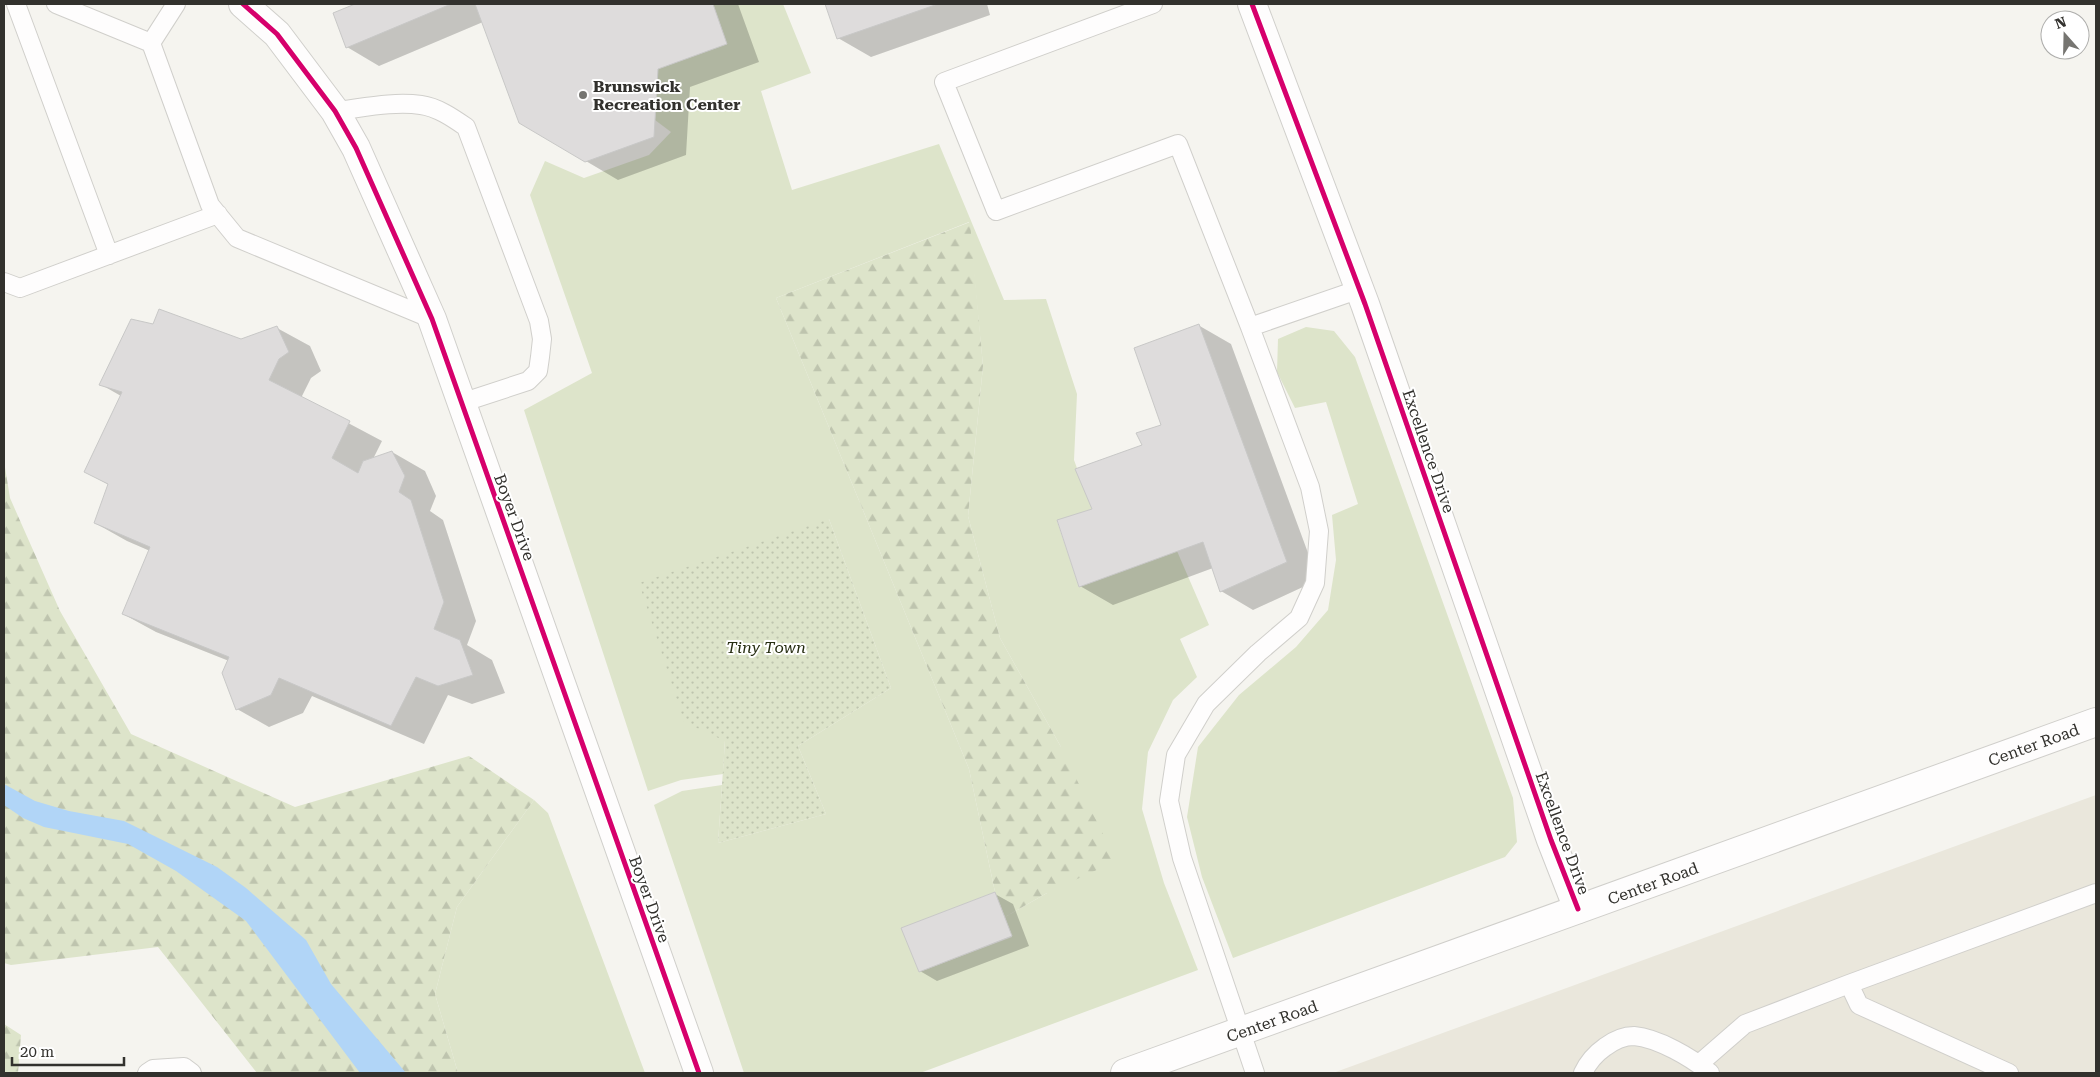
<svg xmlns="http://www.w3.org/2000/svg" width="2100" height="1077" font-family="'Roboto Serif',serif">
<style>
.built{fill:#eae7dc}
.green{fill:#dde4ca;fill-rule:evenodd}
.forest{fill:url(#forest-firs)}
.park{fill:url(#park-dots)}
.water{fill:#b1d5f7}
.shadow{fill:#0003}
.building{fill:#dedcdc;stroke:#c8c8c7}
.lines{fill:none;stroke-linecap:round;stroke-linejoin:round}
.lane-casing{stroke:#d0cfcb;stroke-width:20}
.street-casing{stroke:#d0cfcb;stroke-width:30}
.primary-casing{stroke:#d0cfcb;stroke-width:30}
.lane{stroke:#fefdfd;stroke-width:18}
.street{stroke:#fefdfd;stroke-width:28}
.primary{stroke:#fefdfd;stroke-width:28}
.cycleway-casing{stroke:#fff;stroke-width:8}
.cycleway{stroke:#d6006c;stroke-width:5}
.poi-dot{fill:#767571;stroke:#fff;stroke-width:2}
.labels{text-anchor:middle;stroke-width:4;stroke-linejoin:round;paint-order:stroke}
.poi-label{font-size:16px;font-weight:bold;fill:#32312d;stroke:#fff;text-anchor:start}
.street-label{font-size:16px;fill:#32312d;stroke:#fff}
.park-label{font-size:16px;font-style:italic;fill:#252c10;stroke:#fff}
</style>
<defs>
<pattern id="forest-firs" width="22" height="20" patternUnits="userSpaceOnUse" patternTransform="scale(1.25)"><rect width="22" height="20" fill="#dde4ca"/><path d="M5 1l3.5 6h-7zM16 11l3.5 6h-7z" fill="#bec4ae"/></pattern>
<pattern id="park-dots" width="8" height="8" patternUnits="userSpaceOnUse" patternTransform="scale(1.25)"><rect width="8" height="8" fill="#dde4ca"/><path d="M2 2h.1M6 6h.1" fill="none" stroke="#bec4ae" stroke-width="1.8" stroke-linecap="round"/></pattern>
</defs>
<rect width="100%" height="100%" fill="#f5f4ef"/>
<path class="built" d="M2096,795V1073H1333Z"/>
<path class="green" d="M713,4H783L811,73L761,91L792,190L939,144L1004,300L1046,299L1077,394L1074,460L1092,509L1057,521L1079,587L1177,551L1209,625L1180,639L1197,677L1173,700L1148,752L1142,809L1164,883L1198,970L920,1073H744L654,805L682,791L722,785L718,843L826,814L798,746L891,688L829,519L684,721L725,740L723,774L681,780L648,791L524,410L592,373L530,195L545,161L584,178L649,155L671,132L655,120L658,69L727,44ZM969,222L983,366L968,516L1000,638L1061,747L1047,893L1005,917L1012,937L919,972L902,928L995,892L969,769L776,298Z
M1306,327L1334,331L1355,357L1513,798L1517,842L1505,857L1233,958L1202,877L1187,817L1198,747L1239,695L1296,647L1328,610L1336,560L1332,515L1358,504L1326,402L1295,408L1277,372L1278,339Z
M534,800L548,813L645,1073H458L435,994L457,907Z"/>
<path class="forest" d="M970,222L983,366L968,516L1000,638L1061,747L1116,861L1047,893L1005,917L995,892L969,769L776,298Z
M4,461L10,498L60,611L131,734L295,807L469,756L534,800L457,907L435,994L458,1073H257L158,947L11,965L4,963Z
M4,1024L21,1035L18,1073H4Z"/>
<path class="park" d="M829,519L891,688L798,746L826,814L718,843L725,741L684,722L639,583Z"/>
<path class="water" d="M4,784L35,801L69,811L124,821L217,867L246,888L306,940L331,984L406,1073H360L246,921L176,871L128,844L44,827L23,818L4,805Z"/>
<path class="shadow" d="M358,4H738L759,62L690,87L686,155L618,180L520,122L483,22L379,66L347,47L334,14Z
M826,4H987L990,15L871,57L838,38Z
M1198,325L1231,344L1318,580L1253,610L1221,591L1213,568L1113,605L1080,586L1093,510L1144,445L1162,426Z
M154,326L241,340L277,328L310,346L321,371L311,378L301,398L382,441L373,459L392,452L425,471L436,496L430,511L443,520L476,621L467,645L492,660L505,693L472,704L448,695L424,744L312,696L303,713L269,727L237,709L229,661L156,632L123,614L150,551L127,541L95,523L109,485L86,472L121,396L100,384Z
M995,894L1013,904L1029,946L937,981L920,971Z"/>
<path class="building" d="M355,4H451L346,48L333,13Z
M475,4H713L727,44L658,69L654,137L585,162L519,123Z
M825,4H938L837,39Z
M159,309L241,339L277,326L289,352L279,359L269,380L350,421L332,458L358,473L363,461L392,451L405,476L399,492L411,500L444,602L434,629L460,640L473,675L438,686L416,677L391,726L279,678L271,695L236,710L222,673L229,657L122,614L150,547L94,523L108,484L84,472L122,392L99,385L131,319L153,324Z
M1199,324L1287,562L1220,592L1203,542L1079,587L1057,520L1092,509L1075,469L1142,445L1136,433L1161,425L1134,348Z
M995,892L1012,936L919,972L901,928Z"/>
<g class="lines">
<defs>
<path id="lane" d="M16,4L109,255
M56,4L151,43
M176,4L151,43L210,205L237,238L432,319
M1153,4L944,82L996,211L1178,144L1250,327L1360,289
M335,111C362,108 393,101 421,105C437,107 453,118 466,127L539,321L542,339L540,357L538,371L528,381L461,403
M4,282L20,288L218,214
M1250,327L1310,487L1319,531L1315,583L1299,618L1258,653L1206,704L1176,755L1169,801L1182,858L1255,1073
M1849,984L1859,1005L2009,1073
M1699,1064L1745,1024L1849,984L2096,893
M147,1073L153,1069L184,1067L192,1073
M1583,1073C1588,1062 1595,1054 1605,1047C1613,1041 1624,1036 1634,1036C1658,1038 1692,1058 1710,1073"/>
<path id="street" d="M243,4L277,34L335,111L356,148L432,319L699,1073
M1252,4L1365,304L1551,840L1578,909"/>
<g id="primary">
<path id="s1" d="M1125,1073C1449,959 1772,839 2096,722"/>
</g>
</defs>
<use href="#lane" class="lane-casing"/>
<use href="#street" class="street-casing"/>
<use href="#primary" class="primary-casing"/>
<use href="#lane" class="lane"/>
<use href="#street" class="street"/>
<use href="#primary" class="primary"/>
<defs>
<path id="cycleway" d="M243,4L277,34L335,111L356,148L432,319L699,1073
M1252,4L1365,304L1551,840L1578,909"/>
</defs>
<use href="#cycleway" class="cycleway-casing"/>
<use href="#cycleway" class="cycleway"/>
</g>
<circle class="poi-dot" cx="583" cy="95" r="5"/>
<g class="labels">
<g class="poi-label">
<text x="593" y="92">Brunswick<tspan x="593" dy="18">Recreation Center</tspan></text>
</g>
<g class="street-label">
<text transform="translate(1429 451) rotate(71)" y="6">Excellence Drive</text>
<text transform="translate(515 517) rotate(70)" y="6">Boyer Drive</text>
<text dy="6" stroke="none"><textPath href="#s1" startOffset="966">Center Road</textPath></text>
<text transform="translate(1563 833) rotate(70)" y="6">Excellence Drive</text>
<text dy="6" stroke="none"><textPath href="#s1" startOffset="561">Center Road</textPath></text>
<text transform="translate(650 899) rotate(70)" y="6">Boyer Drive</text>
<text dy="6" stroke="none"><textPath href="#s1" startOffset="156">Center Road</textPath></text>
</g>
<g class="park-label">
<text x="766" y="653">Tiny Town</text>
</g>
</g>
<rect width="2100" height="1077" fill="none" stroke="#32312d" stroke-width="10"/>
<g transform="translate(2065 35) rotate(340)"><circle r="24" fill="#ffffff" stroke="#adadab"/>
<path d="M0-4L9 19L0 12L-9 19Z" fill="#767571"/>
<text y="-8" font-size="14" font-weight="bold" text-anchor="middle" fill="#32312d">N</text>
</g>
<path d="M12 1057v8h112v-8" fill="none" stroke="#32312d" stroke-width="2.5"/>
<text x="20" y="1057" font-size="15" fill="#32312d" stroke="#ffffff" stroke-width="4" paint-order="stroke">20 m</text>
</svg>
